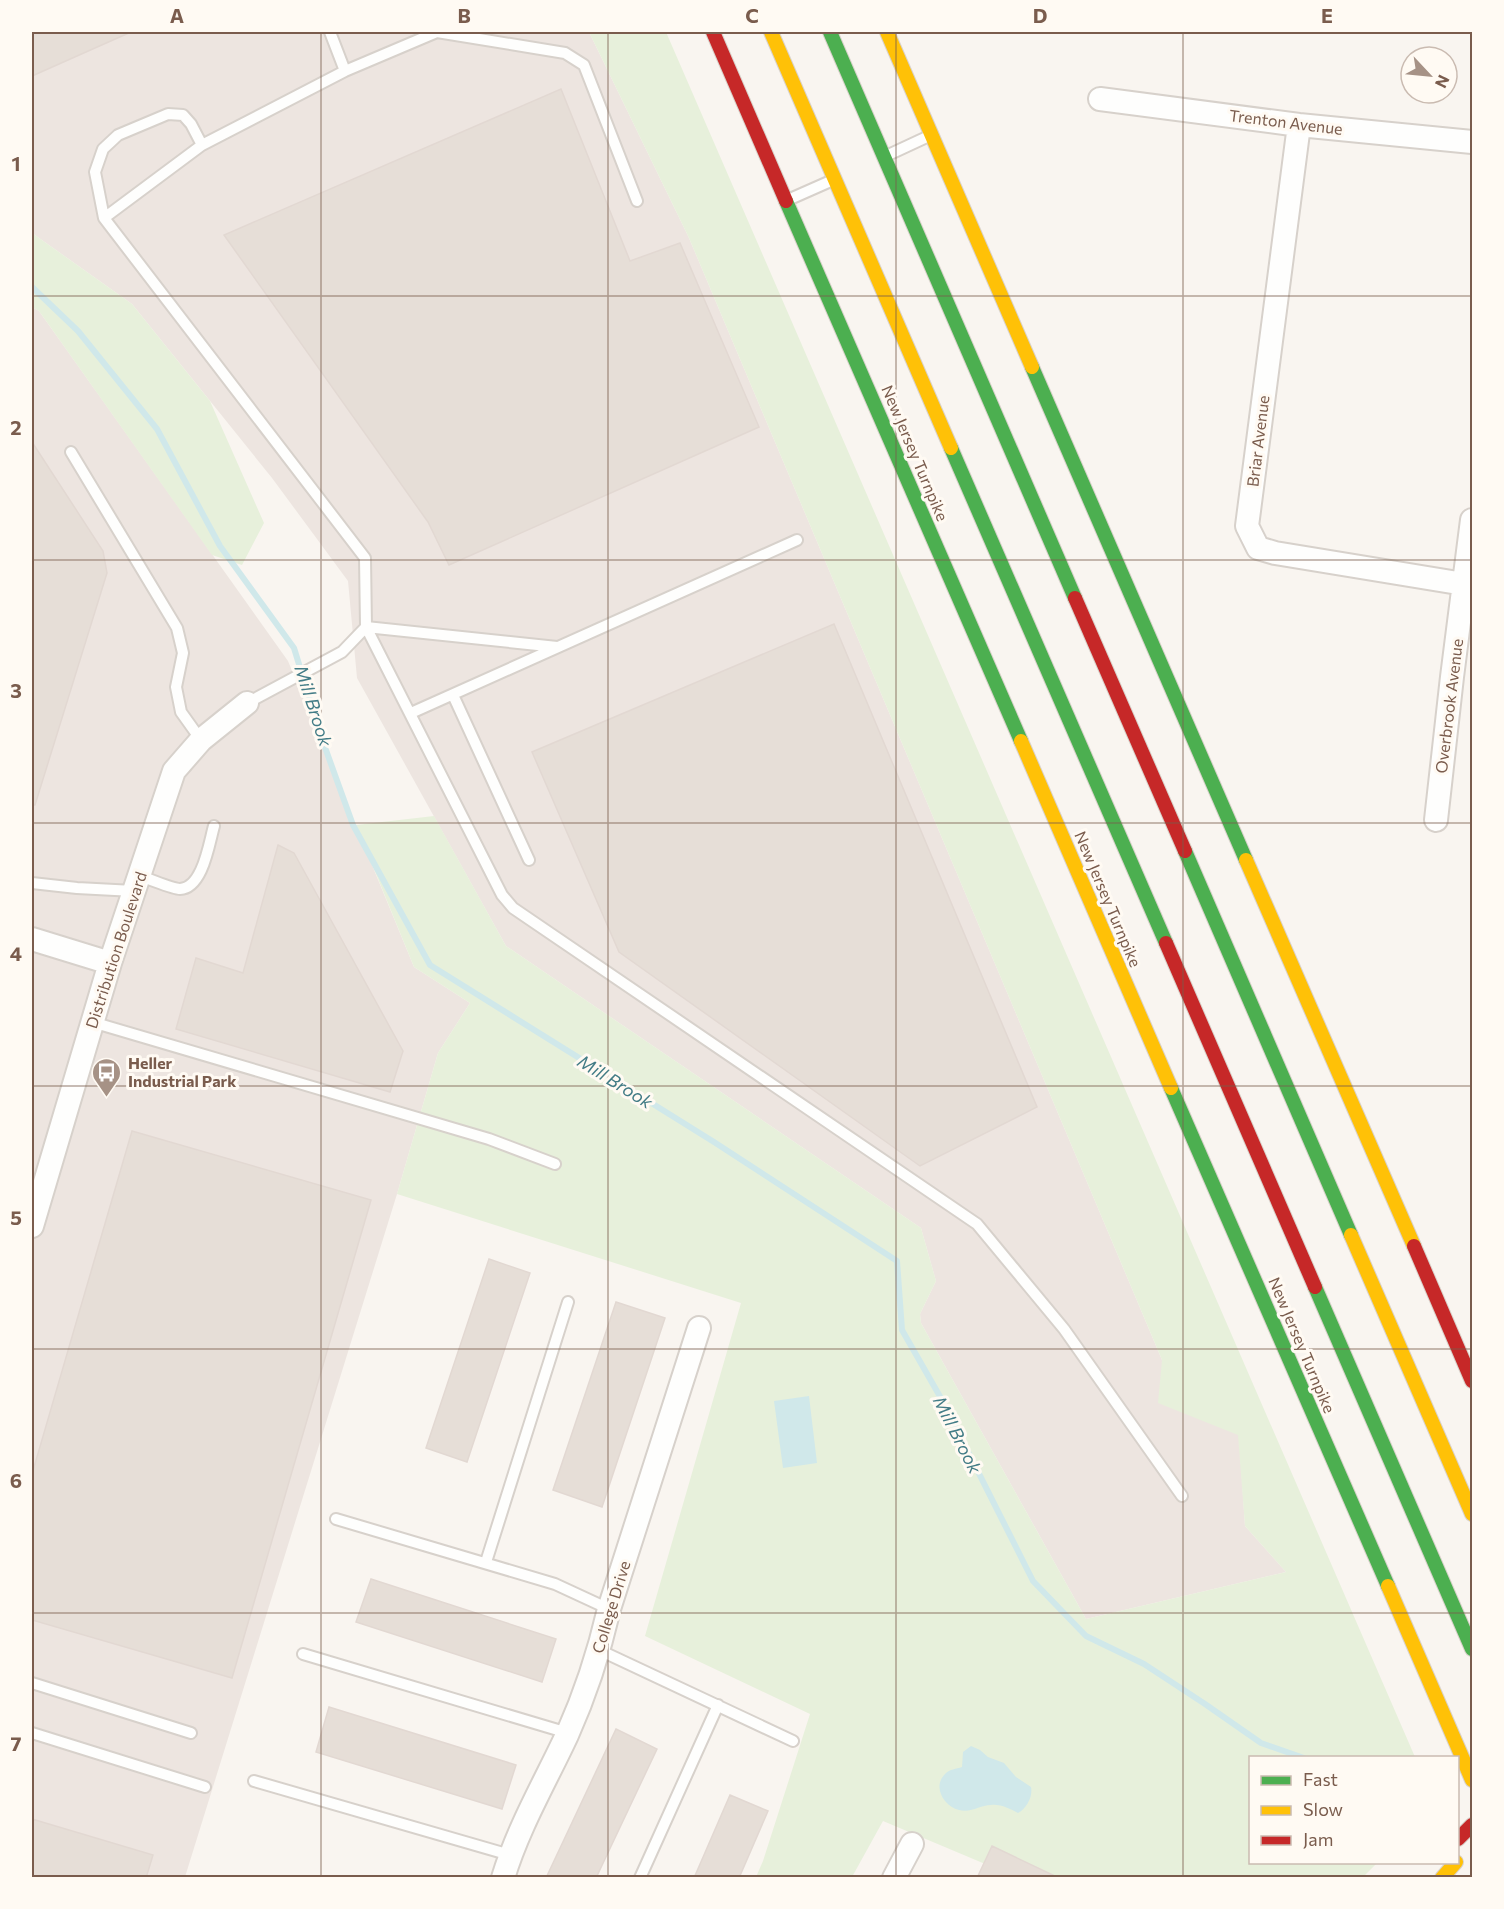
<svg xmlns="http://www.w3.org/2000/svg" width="1504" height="1909" font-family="Commissioner,sans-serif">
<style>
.industrial{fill:#ede5e0}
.green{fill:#e7f0db}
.water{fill:#d0e8ea}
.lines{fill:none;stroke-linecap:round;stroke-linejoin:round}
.stream{stroke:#d0e8ea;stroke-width:6}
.building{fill:#e6ded7;stroke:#e2d8d2;stroke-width:1.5}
.lane-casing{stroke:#d7d1cb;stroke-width:14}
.street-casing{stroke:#d7d1cb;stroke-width:26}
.fast-casing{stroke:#d9d2cb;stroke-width:16}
.slow-casing{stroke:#d9d2cb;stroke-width:16}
.jam-casing{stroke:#d9d2cb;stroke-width:16}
.lane{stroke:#fefefd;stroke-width:10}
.street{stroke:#fefefd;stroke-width:22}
.fast{stroke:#4caf50;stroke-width:14}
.slow{stroke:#ffc107;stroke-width:14}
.jam{stroke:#c62828;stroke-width:14}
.grid{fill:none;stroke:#7a5c4d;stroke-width:1.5;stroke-opacity:0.55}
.labels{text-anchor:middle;stroke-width:6;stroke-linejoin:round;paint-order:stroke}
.street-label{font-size:16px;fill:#7a5c4d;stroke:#fffaf3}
.poi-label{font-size:16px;font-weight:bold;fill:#7a5c4d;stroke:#fffaf3;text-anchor:start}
.water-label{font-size:18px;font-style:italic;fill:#437c86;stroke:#fffaf3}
.neatline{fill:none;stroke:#7a5c4d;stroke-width:2}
.grid-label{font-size:20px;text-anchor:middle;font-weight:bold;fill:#7a5c4d}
</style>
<rect width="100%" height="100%" fill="#f9f5f0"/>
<path class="industrial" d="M32,32H589L689,238L1162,1360L1239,1435L1245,1526L1286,1572L1086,1619L921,1323L920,1314L936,1281L921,1228L506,946L357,678L348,581L272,478L132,304L32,233Z
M32,307L39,311L288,661L414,967L470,1003L438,1053L397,1194L185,1877H32Z"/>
<path class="green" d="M589,32H666L1415,1757L1250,1758V1862L1377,1863L1363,1877H1016L883,1821L852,1877H756L763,1861L810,1714L645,1636L741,1303L397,1194L438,1053L470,1003L414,967L356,825L434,816L506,946L921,1228L936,1281L920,1314L921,1323L1086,1619L1286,1572L1245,1526L1238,1435L1158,1403L1162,1360L689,238Z
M32,233L132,304L210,401L264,523L242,565L212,555L39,311L32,307Z"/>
<path class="water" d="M809,1396L817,1463L783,1468L774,1401Z
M971,1746L980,1750L988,1757L1004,1763L1016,1777L1031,1787C1033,1796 1027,1808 1018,1813C1010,1809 1001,1804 991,1805C980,1805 972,1813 959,1810C944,1806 932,1787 945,1774C950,1769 956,1769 962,1767L963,1752Z"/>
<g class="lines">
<path class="stream" d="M32,287L78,331L157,429L220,546L294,648L322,739L353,825L430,965L714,1142L897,1261L902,1330L942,1400L1033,1581L1086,1636L1144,1664L1205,1704L1261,1743L1304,1758"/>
</g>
<path class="building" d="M32,32H131L32,76Z
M561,89L630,261L680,243L759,427L449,565L428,522L224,235Z
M32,442L103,551L107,573L35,805H32Z
M834,624L1037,1107L920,1166L619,952L532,752Z
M278,845L294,853L403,1051L390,1092L176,1029L196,958L243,973Z
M132,1131L371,1200L232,1678L32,1620V1474Z
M489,1259L530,1273L467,1462L426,1448Z
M616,1302L665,1318L602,1507L553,1490Z
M371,1579L556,1639L542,1682L356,1622Z
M329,1707L516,1765L502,1809L316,1752Z
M616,1729L657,1749L596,1878H546Z
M730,1795L768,1811L739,1878H694Z
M32,1819L153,1855L146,1878H32Z
M992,1846L1059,1878H977Z"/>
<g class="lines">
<defs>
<path id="lane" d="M330,32L345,71
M437,32L565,53L584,65L637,201
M886,156L929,136
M790,199L833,180
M104,218L95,172L103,149L118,135L168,114L183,115L191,124L202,145
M71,452L177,628L183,653L176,687L181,712L201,740
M366,627L502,895L513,908L977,1224L1064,1329L1182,1496
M366,627L557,647
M453,695L529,860
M247,703L342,652L366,627L365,558L104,218L202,145L345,71L437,32
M411,713L797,540
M139,876C148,878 172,889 180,889C203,888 209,843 214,826
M32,883L77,888L134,891
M92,1022L489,1139L555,1164
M336,1519L555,1584L609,1609
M486,1562L568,1302
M599,1650L793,1741
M303,1654L568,1733
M32,1683L191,1733
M32,1733L205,1787
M254,1781L510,1855
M640,1878L718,1705"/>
<path id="street" d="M1100,99L1299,125L1472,142
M1299,125L1247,526L1258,548L1275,553L1464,584
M1436,820L1452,677L1472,520
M32,939L110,963
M32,1226L110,963L174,771L201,740L247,703
M503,1878C518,1828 545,1782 567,1735C585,1695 599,1652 609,1609L699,1328
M894,1878L912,1844"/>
<path id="fast" d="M830,32L1075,598
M786,201L1021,741
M1032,367L1246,860
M951,448L1166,943
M1185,851L1351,1235
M1171,1088L1388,1586
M1315,1287L1472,1649"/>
<path id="slow" d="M771,32L951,448
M887,32L1032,367
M1021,741L1171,1088
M1246,860L1414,1246
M1351,1235L1472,1514
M1388,1586L1472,1780
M1442,1878L1456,1862"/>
<path id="jam" d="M713,32L786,201
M1075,598L1185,851
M1166,943L1315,1287
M1414,1246L1472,1381
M1458,1839L1472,1825"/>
</defs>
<use href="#lane" class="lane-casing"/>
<use href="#street" class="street-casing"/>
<use href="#fast" class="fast-casing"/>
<use href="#slow" class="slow-casing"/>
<use href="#jam" class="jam-casing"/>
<use href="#lane" class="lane"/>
<use href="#street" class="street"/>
<use href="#fast" class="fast"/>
<use href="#slow" class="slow"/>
<use href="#jam" class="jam"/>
</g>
<path class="grid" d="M321,32V1878M608,32V1878M896,32V1878M1183,32V1878M32,296H1472M32,560H1472M32,823H1472M32,1086H1472M32,1349H1472M32,1613H1472"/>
<defs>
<symbol id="bus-pin" viewBox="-11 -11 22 30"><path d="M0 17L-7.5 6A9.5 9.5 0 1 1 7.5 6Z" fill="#a69286" stroke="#fffaf3"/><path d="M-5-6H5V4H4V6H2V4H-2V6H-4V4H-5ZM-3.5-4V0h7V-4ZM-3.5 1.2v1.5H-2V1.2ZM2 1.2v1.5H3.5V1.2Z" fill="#fff"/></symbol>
</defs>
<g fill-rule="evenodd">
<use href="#bus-pin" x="90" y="1056" width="33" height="45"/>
</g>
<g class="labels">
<g class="street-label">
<text transform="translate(1286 122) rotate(7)" y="6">Trenton Avenue</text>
<text transform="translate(1258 441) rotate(-83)" y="6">Briar Avenue</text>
<text transform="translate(915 453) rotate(67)" y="6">New Jersey Turnpike</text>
<text transform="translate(1449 706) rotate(-83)" y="6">Overbrook Avenue</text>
<text transform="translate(1108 899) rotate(67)" y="6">New Jersey Turnpike</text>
<text transform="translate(116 950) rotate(-72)" y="6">Distribution Boulevard</text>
<text transform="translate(1302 1345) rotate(67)" y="6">New Jersey Turnpike</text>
<text transform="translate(611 1607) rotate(-73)" y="6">College Drive</text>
</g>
<g class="poi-label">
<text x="128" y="1069">Heller<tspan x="128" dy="18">Industrial Park</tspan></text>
</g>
<g class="water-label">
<text transform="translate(313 706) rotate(72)" y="6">Mill Brook</text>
<text transform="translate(615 1082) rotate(32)" y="6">Mill Brook</text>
<text transform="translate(957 1435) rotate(63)" y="6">Mill Brook</text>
</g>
</g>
<rect width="1504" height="1909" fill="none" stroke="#fffaf3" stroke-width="66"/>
<rect x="1249" y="1756" width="210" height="108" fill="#fffaf3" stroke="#cabbb1" stroke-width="1.5"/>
<rect x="1261" y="1776" width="30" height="9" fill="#4caf50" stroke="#cabbb1" stroke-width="1.5"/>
<text x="1303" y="1786" font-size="18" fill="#7a5c4d">Fast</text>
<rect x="1261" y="1806" width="30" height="9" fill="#ffc107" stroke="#cabbb1" stroke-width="1.5"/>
<text x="1303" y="1816" font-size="18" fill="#7a5c4d">Slow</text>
<rect x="1261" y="1836" width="30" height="9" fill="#c62828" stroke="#cabbb1" stroke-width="1.5"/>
<text x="1303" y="1846" font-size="18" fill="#7a5c4d">Jam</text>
<g transform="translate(1429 75) rotate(116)"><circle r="28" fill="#fffaf3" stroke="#cabbb1" stroke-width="1.5"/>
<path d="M0-4.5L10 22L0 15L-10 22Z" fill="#a69286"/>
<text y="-9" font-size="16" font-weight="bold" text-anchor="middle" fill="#7a5c4d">N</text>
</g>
<rect x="33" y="33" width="1438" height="1843" class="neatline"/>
<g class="grid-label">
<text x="177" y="23">A</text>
<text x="464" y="23">B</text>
<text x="752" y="23">C</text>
<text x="1040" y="23">D</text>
<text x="1327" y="23">E</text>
<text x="16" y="171">1</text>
<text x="16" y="435">2</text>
<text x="16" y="698">3</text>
<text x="16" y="961">4</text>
<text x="16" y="1225">5</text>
<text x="16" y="1488">6</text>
<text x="16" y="1751">7</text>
</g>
</svg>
